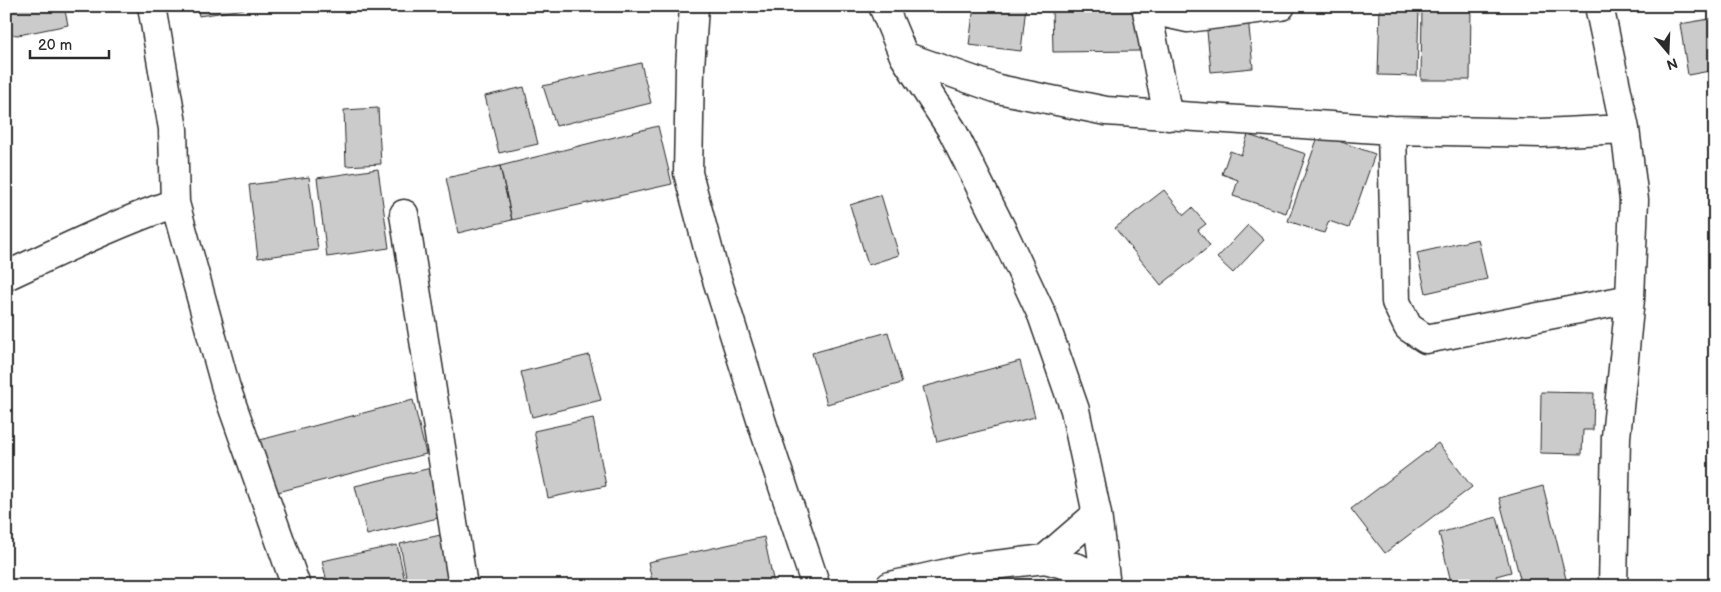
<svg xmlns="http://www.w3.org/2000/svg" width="1721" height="592" font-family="'Balsamiq Sans',sans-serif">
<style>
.building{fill:#cbcbcb;stroke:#2b2b2b}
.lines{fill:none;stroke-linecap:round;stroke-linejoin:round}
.minor-casing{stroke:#2b2b2b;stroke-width:31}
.minor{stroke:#fff;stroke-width:28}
</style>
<rect width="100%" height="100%" fill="#fff"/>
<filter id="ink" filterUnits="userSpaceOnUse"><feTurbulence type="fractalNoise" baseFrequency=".02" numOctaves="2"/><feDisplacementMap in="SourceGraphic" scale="10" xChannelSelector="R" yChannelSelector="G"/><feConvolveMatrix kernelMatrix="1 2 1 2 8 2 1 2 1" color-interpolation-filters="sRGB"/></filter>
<g filter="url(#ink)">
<path class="building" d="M6,6H64L68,25L19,35L6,34Z
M197,6H263L199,16Z
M974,6H1026L1021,51L969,45Z
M1052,6H1138L1139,51L1053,52Z
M1380,6H1419L1417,76L1378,75Z
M1422,6H1471L1470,80H1421Z
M1248,17L1253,68L1211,72L1206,21Z
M1715,18V70L1688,75L1680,24Z
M641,63L651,103L556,126L543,86Z
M524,87L538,144L499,153L485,96Z
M378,108L381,164L346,166L344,110Z
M658,126L672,184L512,220L500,166Z
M1319,134L1375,154L1349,228L1329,221L1324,233L1288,221Z
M1248,135L1306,154L1286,213L1233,196L1238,180L1222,174L1230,151L1241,155Z
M500,166L512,220L458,233L446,178Z
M378,169L389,248L327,257L317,178Z
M309,177L318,250L258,258L249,185Z
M1164,190L1184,215L1192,208L1206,224L1198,230L1210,246L1161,285L1115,228Z
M881,195L899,255L868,265L850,205Z
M1248,225L1264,240L1233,273L1217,258Z
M1478,239L1487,279L1426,293L1417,253Z
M888,332L902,383L827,404L812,353Z
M589,355L601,400L532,417L521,372Z
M1020,361L1035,417L937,442L923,387Z
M1541,392L1594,393L1593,430H1583L1582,454L1540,453Z
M413,400L426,454L274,493L260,440Z
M593,418L606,486L548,498L534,431Z
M1438,443L1472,487L1385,553L1351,509Z
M431,468L442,517L367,535L355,486Z
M1543,486L1567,583L1557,586H1522L1499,498Z
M1497,517L1511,572L1496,576L1498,584L1491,586H1452L1439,533Z
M445,534L455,582L437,586H408L400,544Z
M764,537L774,584L767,586H653L648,562Z
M397,545L406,586H328L322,561Z
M1086,574L1088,586H1020Z"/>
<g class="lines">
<defs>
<path id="minor" d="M152,6L173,129L175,203L226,388L296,586
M694,6L690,68L688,173L713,267L763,426L816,586
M883,6L904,56L952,130L1005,236L1042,315L1075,410L1097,514L1106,586
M1146,6L1168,116
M1599,6L1625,129L1634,200L1630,299L1616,437L1613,586
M1147,9L1188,18L1281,6
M904,56L998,89L1106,111L1392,130L1542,133L1625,129
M1392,130L1396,302L1408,327L1426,339L1630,299
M404,214L463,586
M6,276C62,250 117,223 175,203
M1045,559L1097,514
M890,586L969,568L1045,559L1078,568L1105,583"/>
</defs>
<use href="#minor" class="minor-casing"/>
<use href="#minor" class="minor"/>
</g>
</g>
<rect width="1721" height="592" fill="none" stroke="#fff" stroke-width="25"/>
<rect x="12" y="12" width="1696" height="567" fill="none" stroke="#2b2b2b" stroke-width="2" filter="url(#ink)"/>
<g transform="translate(1668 52) rotate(161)" stroke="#ffffff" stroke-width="4" paint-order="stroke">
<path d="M0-4L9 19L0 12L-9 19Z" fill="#2b2b2b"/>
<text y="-8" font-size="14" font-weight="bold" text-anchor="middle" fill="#2b2b2b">N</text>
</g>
<path d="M30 50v8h79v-8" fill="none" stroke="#2b2b2b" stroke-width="2.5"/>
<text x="38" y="50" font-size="15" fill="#2b2b2b" stroke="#ffffff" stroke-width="4" paint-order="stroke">20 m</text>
</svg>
